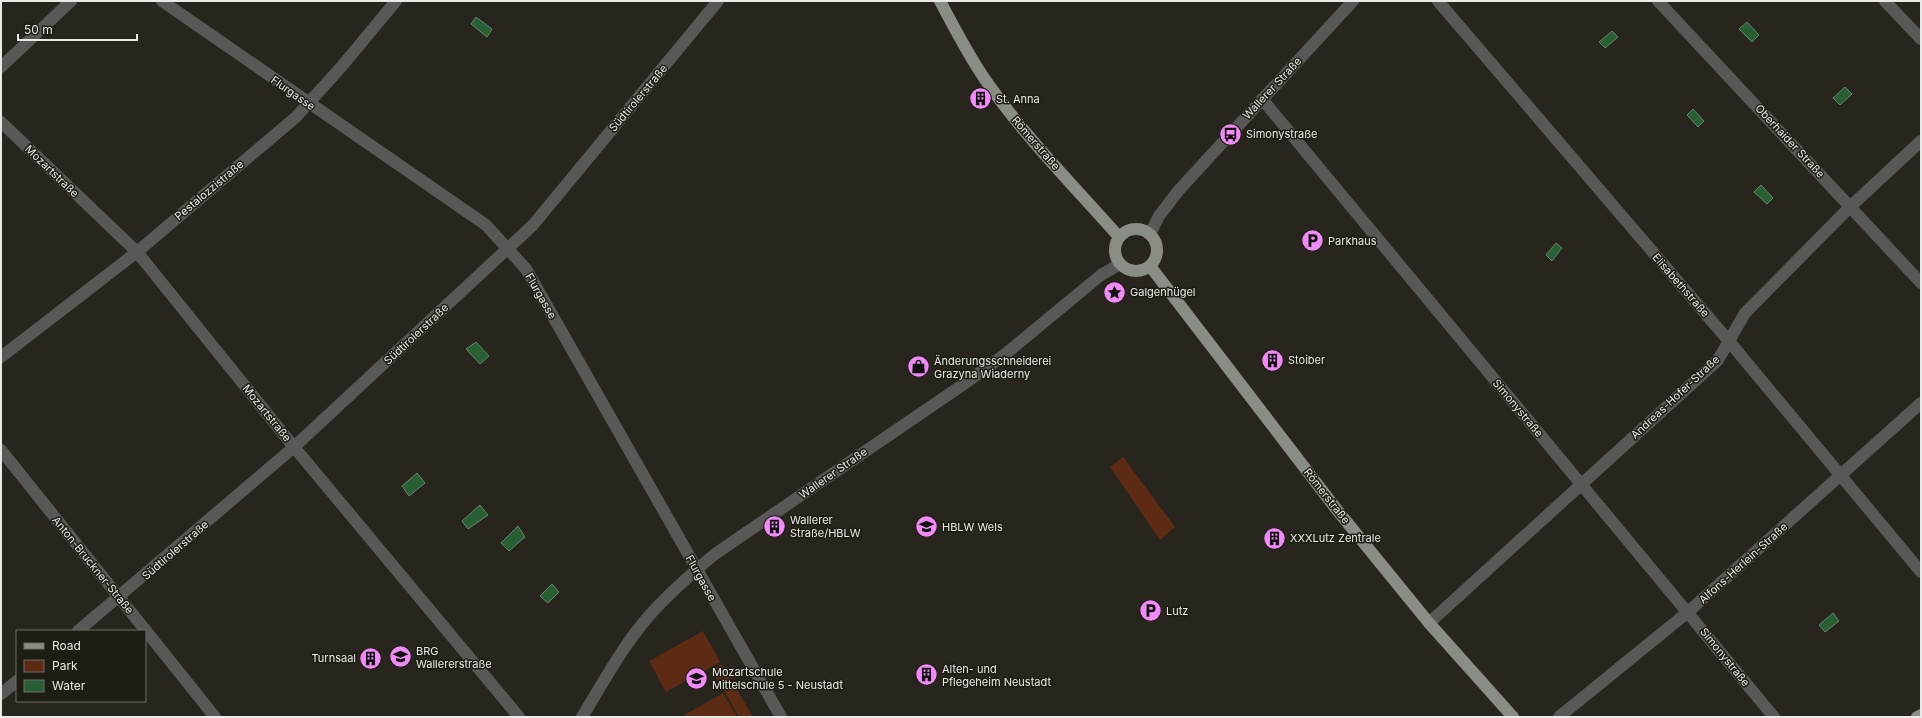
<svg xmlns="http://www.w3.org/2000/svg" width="1922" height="718" font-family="Inter,sans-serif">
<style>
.green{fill:#5d2b14}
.water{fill:#295f34;stroke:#638869}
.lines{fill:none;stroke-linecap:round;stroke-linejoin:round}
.minor{stroke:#585956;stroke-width:12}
.major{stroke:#8a8d85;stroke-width:12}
.labels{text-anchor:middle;stroke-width:3;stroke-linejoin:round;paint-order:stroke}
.street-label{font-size:11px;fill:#eae9e5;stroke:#1d1c15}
.poi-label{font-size:11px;fill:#eae9e5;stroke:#1d1c15;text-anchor:start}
</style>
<rect width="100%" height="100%" fill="#27251e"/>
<path class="green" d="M1123,457L1175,527L1160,540L1110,467Z
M703,631L720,662L666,692L649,661Z
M722,664L753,717H739L712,670Z
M723,693L737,717H681Z"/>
<path class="water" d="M476,17L492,29L487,37L471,24Z
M1747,22L1759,35L1752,42L1739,29Z
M1612,31L1618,37L1605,48L1599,42Z
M1845,87L1852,94L1840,105L1833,98Z
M1693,109L1704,121L1698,127L1687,115Z
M1761,185L1773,198L1767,204L1754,192Z
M1556,243L1562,248L1552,261L1546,255Z
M476,342L489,356L480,364L466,349Z
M417,473L425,483L409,496L402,486Z
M480,505L488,515L468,529L462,521Z
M518,526L525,537L509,551L501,543Z
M552,584L559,592L548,603L540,596Z
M1833,613L1839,621L1825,632L1819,625Z"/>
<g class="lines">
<path class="minor" d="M162,1L486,225L526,269L781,717
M1438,1L1728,340L1921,572
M1658,1L1921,283
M1885,1L1921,39
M1,67L71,1
M1262,99L1774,717
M1,122L137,252L294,447L519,717
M1150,234L1159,216L1179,190L1353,1
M1,357L137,252L296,117L342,66L396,1
M1,450L215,717
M1429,623L1718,360L1745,313L1851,206L1921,141
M78,631L294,447L533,225L718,1
M1,694L17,681
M582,717C603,683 622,647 648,617C668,594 691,574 715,554L961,386L1003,356L1101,275L1120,264
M1559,717L1688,612L1921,403"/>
<path class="major" d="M940,1C955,29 970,59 989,85C1027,139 1075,187 1119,237
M1115 250a21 21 0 1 1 42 0a21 21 0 1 1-42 0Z
M1150,266L1337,510L1429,623L1513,717
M1917,717L1921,715"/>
</g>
<defs>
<symbol id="building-disc" viewBox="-11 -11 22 22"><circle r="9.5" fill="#f08bf6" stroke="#1d1c15"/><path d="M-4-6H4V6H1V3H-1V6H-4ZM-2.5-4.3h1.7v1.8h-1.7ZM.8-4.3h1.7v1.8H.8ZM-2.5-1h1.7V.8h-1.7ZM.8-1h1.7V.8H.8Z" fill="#111"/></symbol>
<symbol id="bus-disc" viewBox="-11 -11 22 22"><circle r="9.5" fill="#f08bf6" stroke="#1d1c15"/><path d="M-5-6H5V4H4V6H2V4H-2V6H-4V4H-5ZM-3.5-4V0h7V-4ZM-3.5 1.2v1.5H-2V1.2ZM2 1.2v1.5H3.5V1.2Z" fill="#111"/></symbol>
<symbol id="parking-disc" viewBox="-11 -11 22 22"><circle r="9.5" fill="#f08bf6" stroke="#1d1c15"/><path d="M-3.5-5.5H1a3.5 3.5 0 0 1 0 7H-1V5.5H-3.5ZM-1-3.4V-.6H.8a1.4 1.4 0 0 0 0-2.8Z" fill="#111"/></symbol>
<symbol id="sight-disc" viewBox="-11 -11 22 22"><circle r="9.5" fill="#f08bf6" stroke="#1d1c15"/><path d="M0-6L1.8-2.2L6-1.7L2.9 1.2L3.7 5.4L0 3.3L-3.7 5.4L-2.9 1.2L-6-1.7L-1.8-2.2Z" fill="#111"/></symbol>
<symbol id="shop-disc" viewBox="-11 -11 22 22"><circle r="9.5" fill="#f08bf6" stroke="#1d1c15"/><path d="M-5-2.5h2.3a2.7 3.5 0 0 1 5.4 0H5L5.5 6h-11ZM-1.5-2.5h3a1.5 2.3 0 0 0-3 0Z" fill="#111"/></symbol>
<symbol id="school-disc" viewBox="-11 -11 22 22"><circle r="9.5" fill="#f08bf6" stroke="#1d1c15"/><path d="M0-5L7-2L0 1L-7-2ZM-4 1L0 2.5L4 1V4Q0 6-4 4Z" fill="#111"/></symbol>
</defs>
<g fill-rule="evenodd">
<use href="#building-disc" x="968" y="86" width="25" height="25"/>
<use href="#bus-disc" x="1218" y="122" width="25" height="25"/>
<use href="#parking-disc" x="1300" y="228" width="25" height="25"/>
<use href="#sight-disc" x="1102" y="280" width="25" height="25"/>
<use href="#building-disc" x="1260" y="348" width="25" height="25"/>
<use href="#shop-disc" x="906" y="354" width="25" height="25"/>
<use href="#building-disc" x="762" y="514" width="25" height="25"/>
<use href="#school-disc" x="914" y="514" width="25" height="25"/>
<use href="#building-disc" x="1262" y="526" width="25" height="25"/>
<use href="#parking-disc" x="1138" y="598" width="25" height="25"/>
<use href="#school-disc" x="388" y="644" width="25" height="25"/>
<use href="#building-disc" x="358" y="646" width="25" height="25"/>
<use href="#building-disc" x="914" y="662" width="25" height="25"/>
<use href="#school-disc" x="684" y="666" width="25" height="25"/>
</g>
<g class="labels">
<g class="street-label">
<text transform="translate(1272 88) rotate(-47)" y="4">Wallerer Straße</text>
<text transform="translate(293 93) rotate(35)" y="4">Flurgasse</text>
<text transform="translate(638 98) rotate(-50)" y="4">Südtirolerstraße</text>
<text transform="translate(1790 141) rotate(47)" y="4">Oberhaider Straße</text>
<text transform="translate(1036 143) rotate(49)" y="4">Römerstraße</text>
<text transform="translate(52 171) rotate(44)" y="4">Mozartstraße</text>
<text transform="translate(209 190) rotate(-40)" y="4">Pestalozzistraße</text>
<text transform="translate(1681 285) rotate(49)" y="4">Elisabethstraße</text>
<text transform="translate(541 296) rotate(60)" y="4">Flurgasse</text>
<text transform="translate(416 334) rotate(-43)" y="4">Südtirolerstraße</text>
<text transform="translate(1675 397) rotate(-43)" y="4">Andreas-Hofer-Straße</text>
<text transform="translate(1518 408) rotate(50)" y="4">Simonystraße</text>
<text transform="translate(267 413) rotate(51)" y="4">Mozartstraße</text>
<text transform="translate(833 473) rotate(-35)" y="4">Wallerer Straße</text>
<text transform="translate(1327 496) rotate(52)" y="4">Römerstraße</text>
<text transform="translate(175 550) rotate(-41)" y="4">Südtirolerstraße</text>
<text transform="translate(1743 563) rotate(-42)" y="4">Alfons-Herlein-Straße</text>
<text transform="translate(93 565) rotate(51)" y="4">Anton-Bruckner-Straße</text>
<text transform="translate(701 578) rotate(61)" y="4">Flurgasse</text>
<text transform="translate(1725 657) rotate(51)" y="4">Simonystraße</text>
</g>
<g class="poi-label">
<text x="996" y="103">St. Anna</text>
<text x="1246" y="138">Simonystraße</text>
<text x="1328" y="245">Parkhaus</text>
<text x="1130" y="296">Galgenhügel</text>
<text x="1288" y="364">Stoiber</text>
<text x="934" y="365">Änderungsschneiderei<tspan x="934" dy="13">Grazyna Wiaderny</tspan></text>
<text x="790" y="524">Wallerer<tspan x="790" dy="13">Straße/HBLW</tspan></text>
<text x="942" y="531">HBLW Wels</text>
<text x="1290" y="542">XXXLutz Zentrale</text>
<text x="1166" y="615">Lutz</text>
<text x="416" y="655">BRG<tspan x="416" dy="13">Wallererstraße</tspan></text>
<text x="356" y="662" text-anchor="end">Turnsaal</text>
<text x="942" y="673">Alten- und<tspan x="942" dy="13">Pflegeheim Neustadt</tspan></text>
<text x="712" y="676">Mozartschule<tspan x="712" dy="13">Mittelschule 5 - Neustadt</tspan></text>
</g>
</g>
<rect width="1922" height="718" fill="none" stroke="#eae9e5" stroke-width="4"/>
<rect x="16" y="630" width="130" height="72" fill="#1d1c15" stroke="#6f6e68"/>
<rect x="24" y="643" width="20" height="6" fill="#8a8d85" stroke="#6f6e68"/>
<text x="52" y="650" font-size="12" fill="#eae9e5">Road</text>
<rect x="24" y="660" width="20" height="12" fill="#5d2b14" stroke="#6f6e68"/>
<text x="52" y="670" font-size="12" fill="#eae9e5">Park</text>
<rect x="24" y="680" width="20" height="12" fill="#295f34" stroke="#6f6e68"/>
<text x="52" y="690" font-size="12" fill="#eae9e5">Water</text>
<path d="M18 34v6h119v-6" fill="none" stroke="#eae9e5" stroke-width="2"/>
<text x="24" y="34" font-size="12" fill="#eae9e5" stroke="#1d1c15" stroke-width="3" paint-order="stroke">50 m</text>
</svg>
